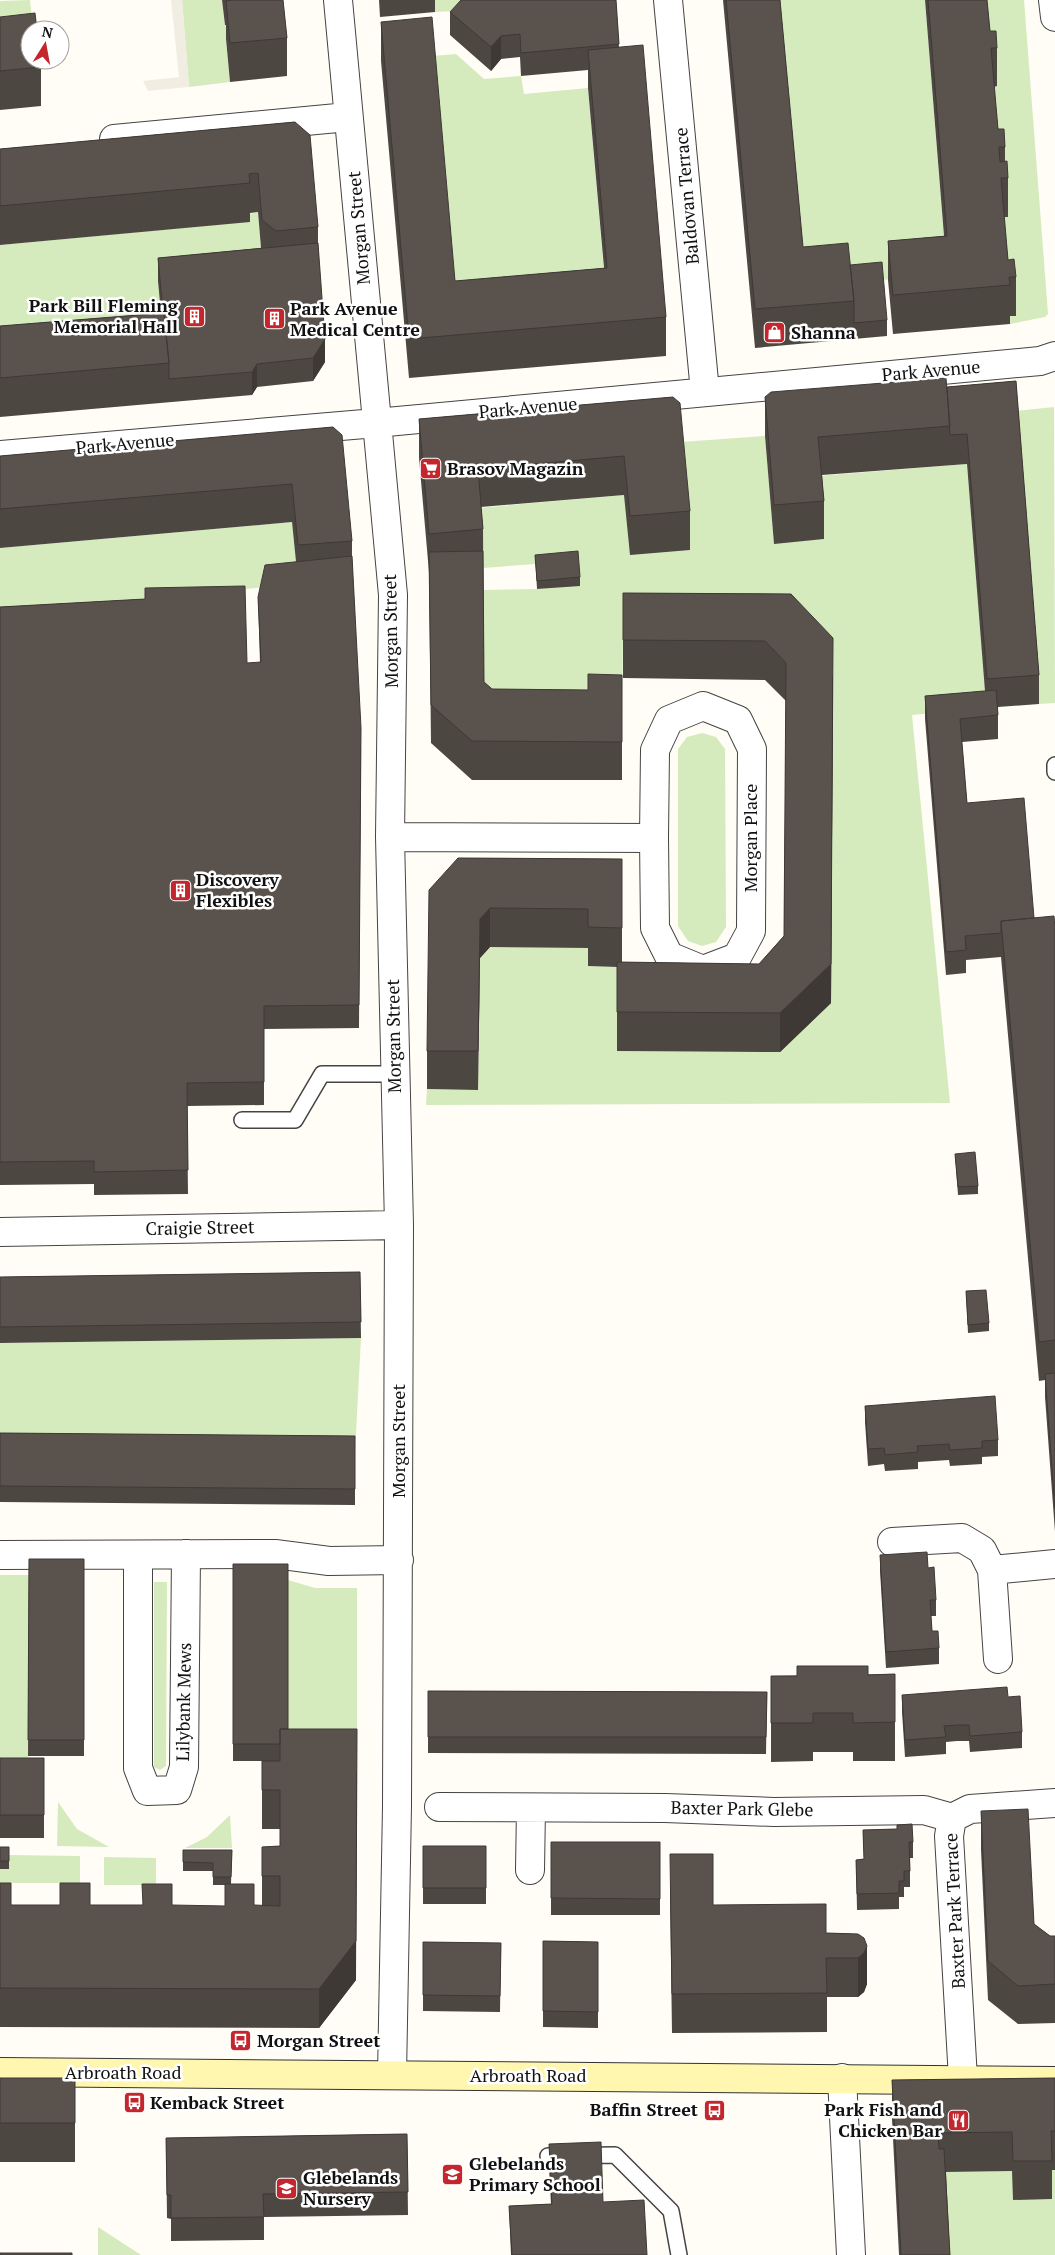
<svg xmlns="http://www.w3.org/2000/svg" width="1055" height="2255" font-family="'PT Serif',serif">
<style>
.grass{fill:#d5ebbd}
.plaza{fill:#f1ede2}
.lines{fill:none;stroke-linecap:round;stroke-linejoin:round}
.service-casing{stroke:#444;stroke-width:18}
.minor-casing{stroke:#444;stroke-width:30}
.secondary-casing{stroke:#333;stroke-width:30}
.service{stroke:#fff;stroke-width:15}
.minor{stroke:#fff;stroke-width:28}
.secondary{stroke:#fff6b0;stroke-width:28}
.wall{fill:#4d4742}
.shaded-wall{fill:#3f3936}
.building{fill:#5a524d;stroke:#3f3936}
.labels{text-anchor:middle;stroke-width:5;stroke-linejoin:round;paint-order:stroke}
.street-label{font-size:18px;fill:#111;stroke:#fff}
.poi-label{font-size:18px;font-weight:bold;fill:#111;stroke:#fff;text-anchor:start}
</style>
<rect width="100%" height="100%" fill="#fffdf5"/>
<path class="grass" d="M30,0L33,30H30L0,56V1Z
M182,0H222L225,25L239,24L226,40L230,82L189,87Z
M433,0H465L456,11L435,12Z
M776,0H925L947,275L803,286Z
M984,0H1024L1048,314L1045,317L1010,324Z
M456,54L484,79L521,76L524,94L588,88L607,307L455,320L432,56Z
M258,212L262,259L164,351L0,365V245L190,227Z
M1054,407L1055,703L1039,704L1016,411Z
M765,436L774,543L824,539L818,476L967,464L987,708L912,715L950,1103L426,1105L427,1089L478,1090L480,958L490,947L588,948V966L622,967L617,1051L780,1052L833,677L623,632L622,713L484,721L483,590L537,589L580,585L535,564L483,568L478,508L624,495L681,442Z
M292,522L298,584L0,612V548Z
M702,733L716,737L725,749L726,927L716,942L702,946L688,941L678,926V749L687,737Z
M361,1338L355,1452L0,1449V1343Z
M0,1575H29L28,1766L0,1765Z
M288,1580L315,1588H357V1768H288Z
M154,1582H167L166,1766L160,1770L154,1767Z
M58,1802L77,1829L109,1847L57,1846Z
M230,1815L232,1848H185L207,1837Z
M9,1855L80,1856V1883H0V1869Z
M104,1857L156,1858V1885H104Z
M1055,2170V2255H948L938,2172Z
M98,2227L141,2255H98Z"/>
<path class="plaza" d="M171,0H182L189,87L148,91L143,81L179,77Z"/>
<g class="lines">
<defs>
<path id="service" d="M1055,765V772
M242,1120H295L322,1074H395
M548,2156L615,2155L671,2211L679,2255"/>
<path id="minor" d="M338,0L393,595L390,837L399,1225L397,1806L392,2075
M668,0L705,392
M1053,0L1055,17
M114,139L348,117
M0,455L376,423L1040,361L1055,356
M703,706L738,720L752,749L751,931L737,957L703,970L669,956L655,928L654,838L655,750L669,720Z
M390,837L654,838
M0,1232L399,1225
M892,1542L962,1538L982,1550L992,1570L1055,1564
M0,1555L275,1554L329,1561L399,1560
M138,1555V1768L147,1791L177,1790L184,1767L186,1554
M992,1570L998,1659
M439,1807L665,1808L774,1812L924,1810L952,1818
M530,1870L531,1808
M842,2078L851,2255
M963,2079L949,1836L952,1818L970,1809L1055,1803"/>
<path id="secondary" d="M0,2072L1055,2081"/>
</defs>
<use href="#service" class="service-casing"/>
<use href="#minor" class="minor-casing"/>
<use href="#secondary" class="secondary-casing"/>
<use href="#service" class="service"/>
<use href="#minor" class="minor"/>
<use href="#secondary" class="secondary"/>
</g>
<path class="wall" d="M222,0H283L287,38V76L230,82L226,39V25H225Z
M379,0H435V12L380,17Z
M616,0L619,47L666,317V356L409,378L381,61V22L455,281L604,268L588,88V70L521,76L520,57L501,59L491,71L450,35V12Z
M723,0H780L803,247L850,265L887,320V336L755,348Z
M925,0H987L990,31L997,48V86L994,87L998,129L1005,147V161L1008,178V217H1004L1008,260L1016,277V316H1010V324L893,334L888,280V241L944,236Z
M0,17L41,67V106L0,110Z
M295,122L318,227V243L325,362L313,381L257,387L252,395L0,417V326L161,313L158,281V258L261,248L258,212L250,213V222L0,245V149Z
M1016,381L1039,675V704L998,707V739L962,742L967,803L1034,918L1055,929V1532L1045,1397V1380L1039,1381L1001,957L966,960V973L946,975L925,719V696L985,691L967,464L822,475L824,501V539L774,544L765,436V397L947,387Z
M673,397L690,511V550L630,555L624,495L481,507L483,529L484,682L492,689L588,690L622,675V780H472L431,743L429,572L419,458V419Z
M333,427L352,541V556L361,751L359,1028L264,1029V1105L187,1106L188,1194L94,1195V1184L0,1185V607L145,599V588L247,663H260L258,597L296,562L292,522L0,548V456Z
M535,555L580,577V586L537,589Z
M623,593L791,594L833,677L831,1003L780,1052L617,1051V967L588,966V948L490,947L480,958L478,1090L427,1089V1051L458,858L622,859V962L759,964L784,936L786,701L765,680L623,678Z
M955,1154L978,1186V1194L958,1195Z
M360,1272L361,1338L0,1343V1277Z
M966,1291L989,1323V1331L968,1333Z
M865,1406L998,1440V1456L982,1457V1464L950,1466L949,1460L918,1462V1469L901,1470L885,1471L884,1464L868,1466L865,1422Z
M0,1433L355,1436V1505L0,1502Z
M880,1555L936,1600V1616H931L932,1631L939,1648V1664L886,1668L880,1571Z
M29,1559H84V1756H28Z
M233,1564L288,1729L356,1980L319,2028L0,2027V1883L11,1905L225,1906V1885H213V1871H183V1850H232L231,1884L254,1905L262,1906V1847L280,1846V1829H262V1761H280H233Z
M895,1674V1761H853V1752H813V1761L771,1762V1676Z
M428,1691L767,1692L766,1754L428,1753Z
M902,1695L1008,1697L1022,1732V1748L970,1752L969,1741H957L946,1742V1754L905,1757L902,1712Z
M0,1758H44V1838H0Z
M981,1811L1034,1924L1050,1936H1055V2023L1018,2024L988,2000L981,1850Z
M897,1825L913,1842V1858H910V1887H904V1897H899V1909L857,1910L856,1860L864,1859L863,1830L897,1829Z
M551,1842H660V1915H551Z
M423,1846H486V1904H423Z
M0,1847H9V1869H0Z
M670,1893L713,1905L826,1933L858,1934L867,1984L864,1992L858,1997H827V2032L672,2033Z
M543,1941L598,1942V2028L543,2027Z
M423,1942L501,1943L500,2012L423,2011Z
M0,2078H75V2162H0Z
M1055,2078V2170H1052V2199L1013,2200L1012,2171L946,2172L950,2255H899L892,2119V2080Z
M407,2134L408,2215L264,2217V2240L171,2241V2219L167,2218L166,2138Z
M549,2144L603,2202L647,2255H511L509,2206L551,2204L549,2168Z"/>
<path class="shaded-wall" d="M501,36V59L491,71V47Z
M325,339V362L313,381V358Z
M257,364V387L252,395V372Z
M833,677L831,1003L780,1052V1013Z
M490,908V947L480,958L478,1090L480,919Z
M357,1768L356,1980L319,2028V1989Z
M867,1946V1984L864,1992L858,1997V1958Z"/>
<path class="building" d="M232,0H283L287,38L230,43L226,1Z
M461,0H616L619,44L521,53L520,34L501,36L491,47L450,12Z
M726,0H780L803,247L848,243L854,301L755,309Z
M928,0H987L990,31H996L997,48H991L998,129H1004L1005,147H999L1000,162L1007,161L1008,178H1001L1008,260L1014,259L1016,277H1009L1010,285L893,295L888,241L947,236Z
M35,13L37,30H30V60H40L41,67L0,71V17Z
M432,17L455,281L607,268L588,50L643,45L666,317L409,339L381,22Z
M295,122L310,135L318,227L276,231L262,220L258,173L249,174L250,183L0,206V149Z
M318,243L325,339L313,358L257,364L252,372L169,379V363L164,313H163L158,258Z
M882,262L887,320L854,323V301L850,265Z
M164,313L169,363L0,378V326Z
M946,378L950,426L818,437L824,501L774,505L765,397L771,392Z
M1016,381L1039,675L987,679L967,434L950,435L947,387Z
M673,397L680,403L690,511L630,516L624,456L478,469L483,529L429,534L419,419Z
M333,427L342,435L352,541L298,545L292,484L0,509V456Z
M483,551L484,682L492,689L588,690V674L622,675V742L472,741L431,705L429,552Z
M578,551L580,577L537,581L535,555Z
M352,556L361,728L359,1005L264,1006V1082L187,1083L188,1170L94,1172V1161L0,1162V607L145,599V588L245,586L247,663L261,662L258,597L265,565Z
M623,593L791,594L833,638L831,964L780,1013L617,1012V962L759,964L784,936L786,663L765,641L623,640Z
M996,690L998,715L960,719L967,803L1024,798L1034,918L1001,921V933L965,936L966,950L946,952L925,696Z
M458,858L622,859V928L588,927V909L490,908L480,919L478,1051H427L429,890Z
M1054,916L1055,929V1340L1039,1342L1001,921Z
M975,1152L978,1186L958,1187L955,1154Z
M360,1272L361,1322L0,1327V1277Z
M986,1290L989,1323L968,1325L966,1291Z
M1055,1373V1509L1045,1374Z
M995,1396L998,1440L982,1441V1448L950,1450L949,1444L917,1446L918,1452L885,1455L884,1448L868,1449L865,1406Z
M0,1433L355,1436V1489L0,1486Z
M927,1552L928,1568L934,1567L936,1600H930L932,1631H938L939,1648L886,1652L880,1555Z
M29,1559H84V1740H28Z
M233,1564H288V1729H280V1744H233Z
M797,1666H868V1675L895,1674V1722L853,1723V1713H813V1723H771V1676H797Z
M1007,1687L1008,1697L1020,1696L1022,1732L970,1736L969,1725H957L944,1726L946,1737L905,1740L902,1695Z
M428,1691L767,1692L766,1737H428Z
M280,1729H357L356,1941L319,1989L0,1988V1883H11V1905H60V1883H90V1905H143L142,1884H172V1905L225,1906V1884H254V1905L280,1906V1876H262V1847L280,1846V1790H262V1761H280Z
M0,1758H44V1815H0Z
M1028,1809L1034,1924L1050,1936H1055V1984L1018,1986L988,1961L981,1811Z
M912,1824L913,1842H909L910,1871H904V1881H899V1893L857,1894L856,1860L864,1859L863,1830L897,1829V1825Z
M551,1842H660V1899L551,1898Z
M423,1846H486V1888H423Z
M0,1847H9V1861H0Z
M183,1850H232L231,1877H213V1863L183,1862Z
M670,1854H713V1905L826,1904V1933L858,1934L864,1938L867,1946L864,1953L858,1958H826L827,1993L672,1994Z
M543,1941L598,1942V2012L543,2011Z
M423,1942L501,1943L500,1996L423,1995Z
M0,2078H75V2123H0Z
M1055,2078V2131H1051L1052,2161H1013L1012,2132L938,2133L939,2149H944L950,2255H901L892,2080Z
M407,2134L408,2192L263,2194L264,2217L171,2218V2195H167L166,2138Z
M601,2142L603,2202L644,2200L647,2255H512L509,2206L552,2204L549,2144Z
M0,2253H72V2255H0Z"/>
<defs>
<symbol id="building-square" viewBox="-11 -11 22 22"><rect x="-9" y="-9" width="18" height="18" rx="4" fill="#c4262e" stroke="#fff"/><path d="M-4-6H4V6H1V3H-1V6H-4ZM-2.5-4.3h1.7v1.8h-1.7ZM.8-4.3h1.7v1.8H.8ZM-2.5-1h1.7V.8h-1.7ZM.8-1h1.7V.8H.8Z" fill="#fff"/></symbol>
<symbol id="shop-square" viewBox="-11 -11 22 22"><rect x="-9" y="-9" width="18" height="18" rx="4" fill="#c4262e" stroke="#fff"/><path d="M-5-2.5h2.3a2.7 3.5 0 0 1 5.4 0H5L5.5 6h-11ZM-1.5-2.5h3a1.5 2.3 0 0 0-3 0Z" fill="#fff"/></symbol>
<symbol id="supermarket-square" viewBox="-11 -11 22 22"><rect x="-9" y="-9" width="18" height="18" rx="4" fill="#c4262e" stroke="#fff"/><path d="M-6-5.5h2.5l.6 2H6L4.5 2H-2.5L-4.4-4H-6ZM-1.5 3.2a1.3 1.3 0 1 0 .1 0ZM3 3.2a1.3 1.3 0 1 0 .1 0Z" fill="#fff"/></symbol>
<symbol id="bus-square" viewBox="-11 -11 22 22"><rect x="-9" y="-9" width="18" height="18" rx="4" fill="#c4262e" stroke="#fff"/><path d="M-5-6H5V4H4V6H2V4H-2V6H-4V4H-5ZM-3.5-4V0h7V-4ZM-3.5 1.2v1.5H-2V1.2ZM2 1.2v1.5H3.5V1.2Z" fill="#fff"/></symbol>
<symbol id="restaurant-square" viewBox="-11 -11 22 22"><rect x="-9" y="-9" width="18" height="18" rx="4" fill="#c4262e" stroke="#fff"/><path d="M-5-6h1v4h1v-4h1v4h1v-4h1v5L-1.5 .5V6h-2V.5L-5-1ZM5-6V6H3V1.5H1.5Q1.5-4 5-6Z" fill="#fff"/></symbol>
<symbol id="school-square" viewBox="-11 -11 22 22"><rect x="-9" y="-9" width="18" height="18" rx="4" fill="#c4262e" stroke="#fff"/><path d="M0-5L7-2L0 1L-7-2ZM-4 1L0 2.5L4 1V4Q0 6-4 4Z" fill="#fff"/></symbol>
</defs>
<g fill-rule="evenodd">
<use href="#building-square" x="182" y="304" width="25" height="25"/>
<use href="#building-square" x="262" y="306" width="25" height="25"/>
<use href="#shop-square" x="762" y="320" width="25" height="25"/>
<use href="#supermarket-square" x="418" y="456" width="25" height="25"/>
<use href="#building-square" x="168" y="878" width="25" height="25"/>
<use href="#bus-square" x="228" y="2028" width="25" height="25"/>
<use href="#bus-square" x="122" y="2090" width="25" height="25"/>
<use href="#bus-square" x="702" y="2098" width="25" height="25"/>
<use href="#restaurant-square" x="946" y="2108" width="25" height="25"/>
<use href="#school-square" x="440" y="2162" width="25" height="25"/>
<use href="#school-square" x="274" y="2176" width="25" height="25"/>
</g>
<g class="labels">
<g class="street-label">
<text transform="translate(687 196) rotate(-95)" y="6">Baldovan Terrace</text>
<text transform="translate(359 228) rotate(-95)" y="6">Morgan Street</text>
<text transform="translate(931 371) rotate(-5)" y="6">Park Avenue</text>
<text transform="translate(528 408) rotate(-5)" y="6">Park Avenue</text>
<text transform="translate(125 444) rotate(-5)" y="6">Park Avenue</text>
<text transform="translate(391 631) rotate(-91)" y="6">Morgan Street</text>
<text transform="translate(751 838) rotate(-90)" y="6">Morgan Place</text>
<text transform="translate(394 1036) rotate(-91)" y="6">Morgan Street</text>
<text transform="translate(200 1228) rotate(-1)" y="6">Craigie Street</text>
<text transform="translate(399 1441) rotate(-90)" y="6">Morgan Street</text>
<text transform="translate(184 1702) rotate(-89)" y="6">Lilybank Mews</text>
<text transform="translate(742 1809) rotate(1)" y="6">Baxter Park Glebe</text>
<text transform="translate(955 1911) rotate(-93)" y="6">Baxter Park Terrace</text>
<text x="123" y="2079">Arbroath Road</text>
<text x="528" y="2082">Arbroath Road</text>
</g>
<g class="poi-label">
<text x="178" y="312" text-anchor="end">Park Bill Fleming<tspan x="178" dy="21">Memorial Hall</tspan></text>
<text x="290" y="315">Park Avenue<tspan x="290" dy="21">Medical Centre</tspan></text>
<text x="791" y="339">Shanna</text>
<text x="447" y="475">Brasov Magazin</text>
<text x="196" y="886">Discovery<tspan x="196" dy="21">Flexibles</tspan></text>
<text x="257" y="2047">Morgan Street</text>
<text x="150" y="2109">Kemback Street</text>
<text x="698" y="2116" text-anchor="end">Baffin Street</text>
<text x="942" y="2116" text-anchor="end">Park Fish and<tspan x="942" dy="21">Chicken Bar</tspan></text>
<text x="469" y="2170">Glebelands<tspan x="469" dy="21">Primary School</tspan></text>
<text x="303" y="2184">Glebelands<tspan x="303" dy="21">Nursery</tspan></text>
</g>
</g>
<g transform="translate(45 45) rotate(11)"><circle r="24" fill="#ffffff" stroke="#a0a0a0"/>
<path d="M0-4L9 19L0 12L-9 19Z" fill="#c4262e"/>
<text y="-8" font-size="14" font-weight="bold" text-anchor="middle" fill="#111111">N</text>
</g>
</svg>
